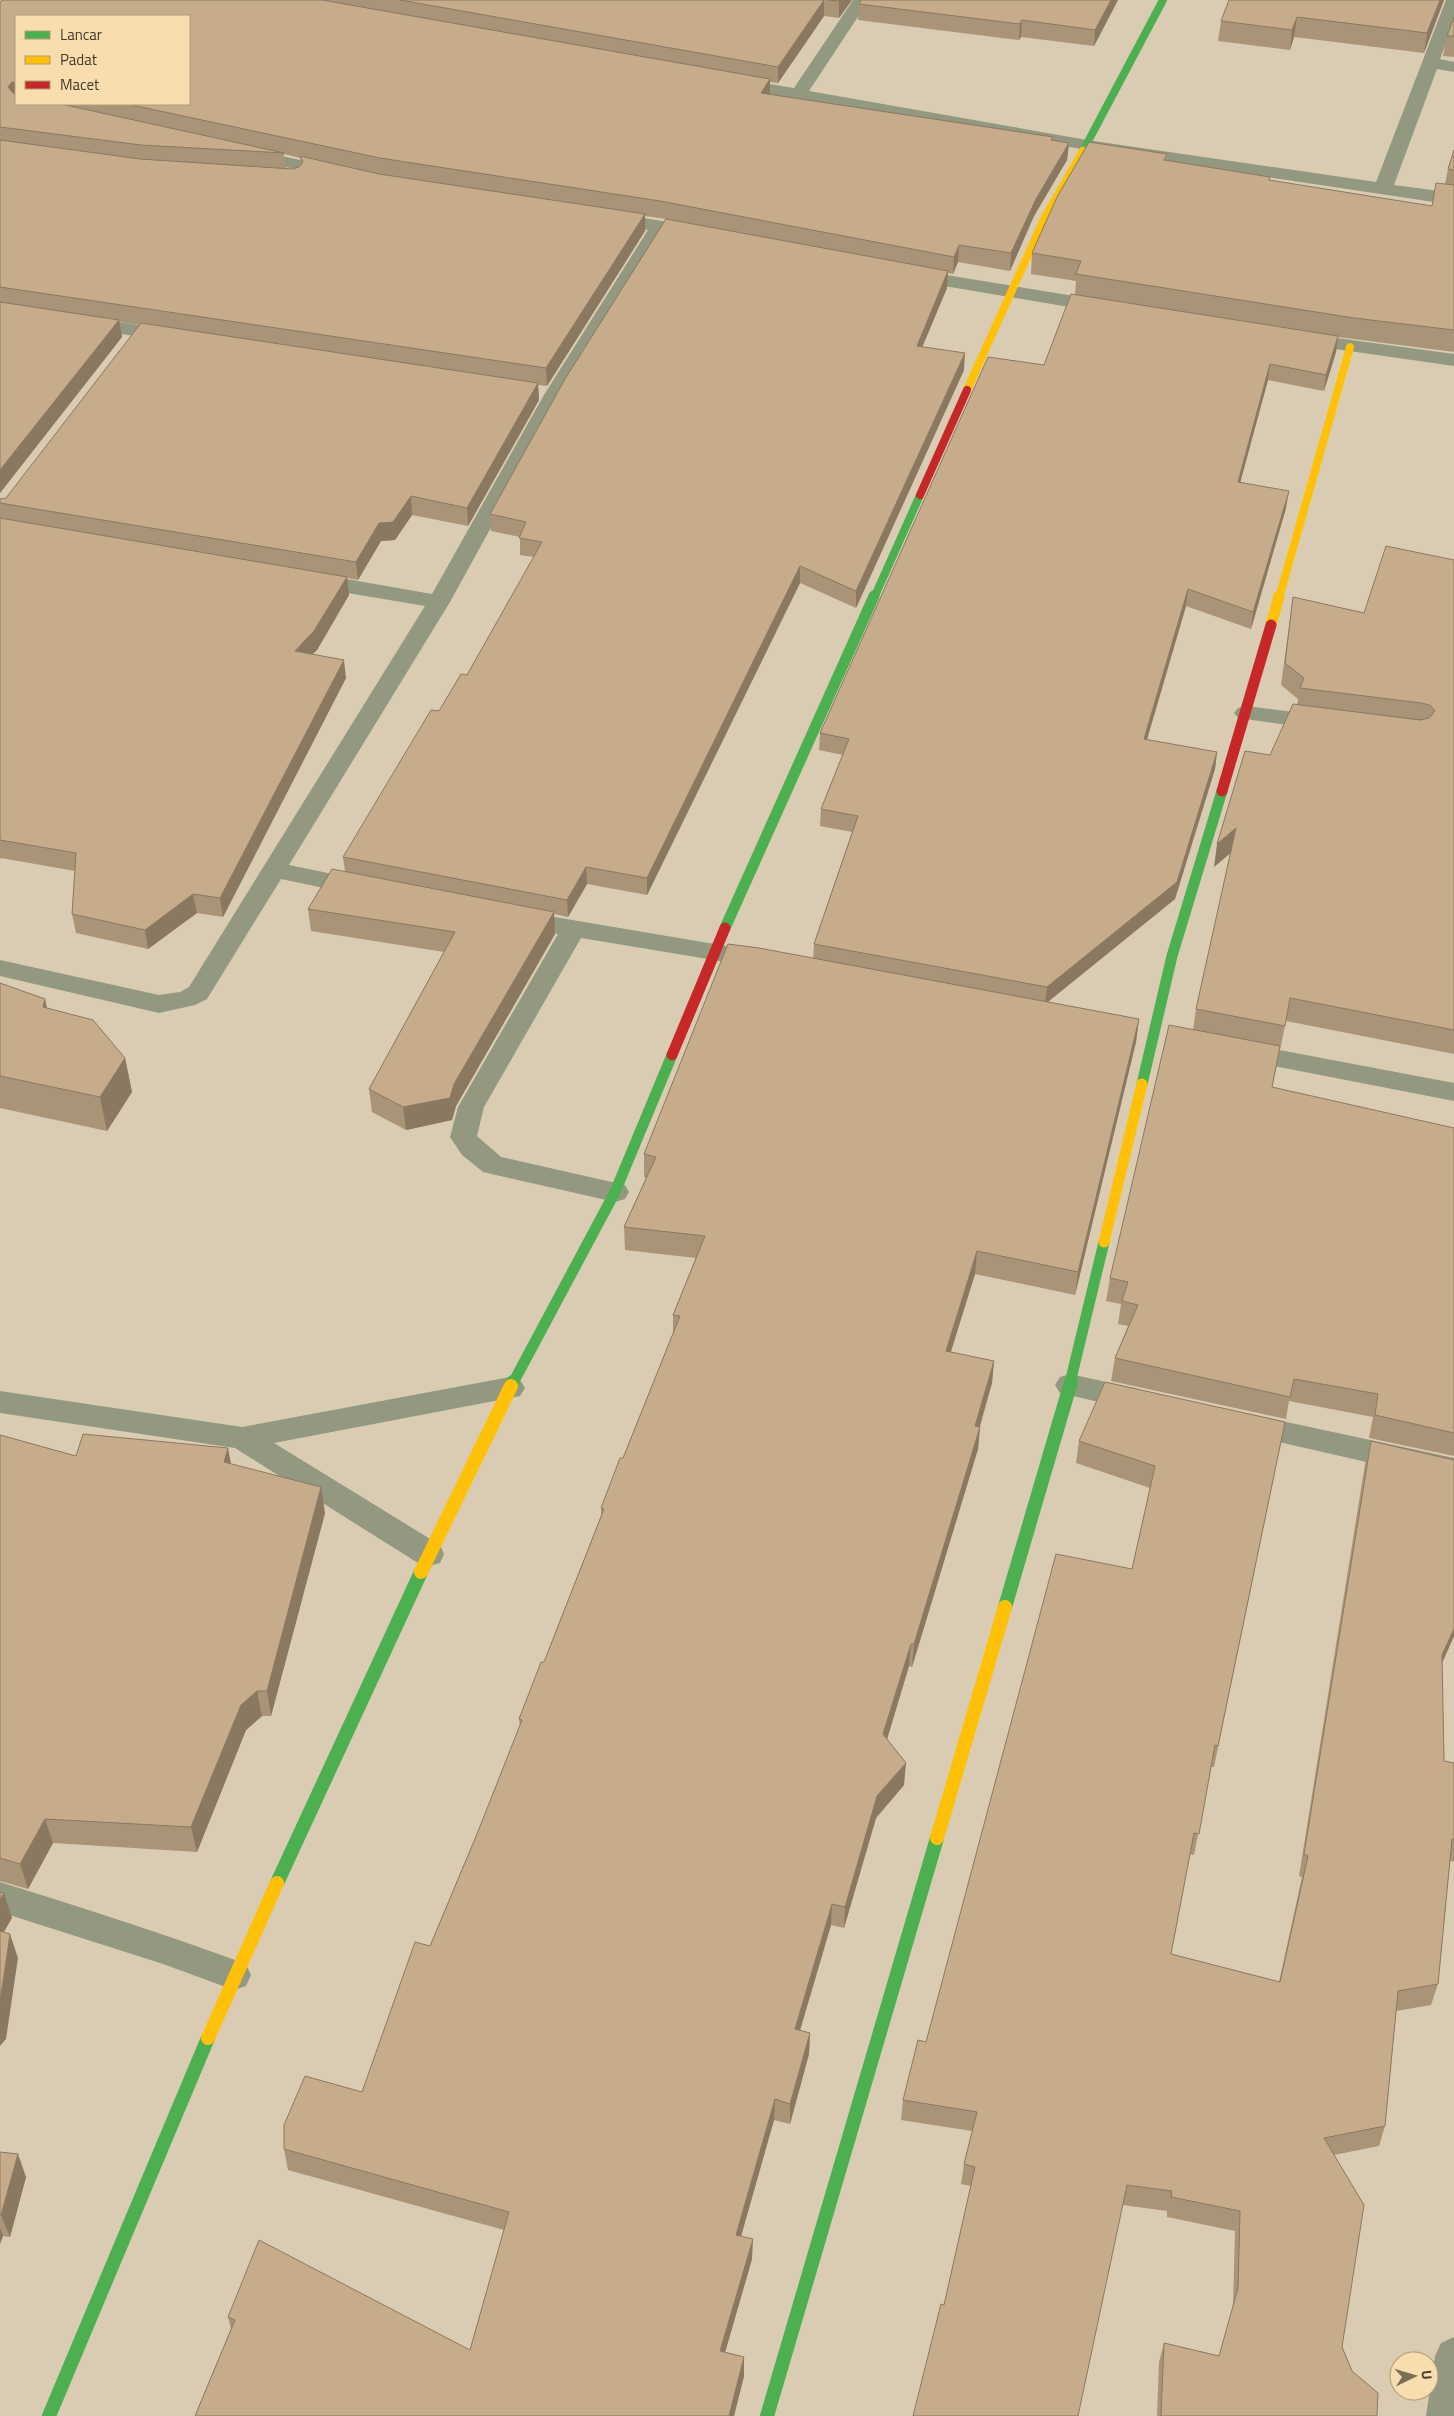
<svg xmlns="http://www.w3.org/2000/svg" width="1454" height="2416" font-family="'Titillium Web',sans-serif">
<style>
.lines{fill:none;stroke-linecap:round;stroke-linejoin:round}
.street{fill:#939881;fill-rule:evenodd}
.fast-far2{stroke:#4caf50;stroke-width:8}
.fast-far1{stroke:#4caf50;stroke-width:11}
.fast{stroke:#4caf50;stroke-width:14}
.slow-far2{stroke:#ffc107;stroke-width:8}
.slow-far1{stroke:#ffc107;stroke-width:11}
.slow{stroke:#ffc107;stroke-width:14}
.jam-far1{stroke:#c62828;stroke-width:8}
.jam{stroke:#c62828;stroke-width:11}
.wall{fill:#aa9477;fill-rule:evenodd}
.shaded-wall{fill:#8b7861}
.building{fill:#c6ac8a;stroke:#8b7861}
</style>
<rect width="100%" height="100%" fill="#daccb2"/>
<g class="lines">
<path class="street" d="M853,0H869L809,91L1087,140L1376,182L1446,0H1454V22L1440,59L1454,62V72L1437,69L1394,185L1454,193V205L1087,150L732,88L726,87L723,83L726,79L732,78L794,88Z
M249,149L342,169L345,173L342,177L336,178L243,158L240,154L243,150Z
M608,212L698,227L705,229L707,233L705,237L698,239L665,233L564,395L450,602L289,865L371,882L374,888L371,894L362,896L281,879L207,999L195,1005L159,1013L0,976V960L159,995L180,992L189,987L425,606L312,587L304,585L301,580L304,575L312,573L432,594L544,395L648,230L601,222L599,218L601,214Z
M910,269L1104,301L1111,303L1114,307L1111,311L1104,313L903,279L900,275L903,271Z
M84,317L173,330L180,332L183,336L180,340L173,342L77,327L74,323L77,319Z
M1300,333L1454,354V366L1293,343L1290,339L1293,335Z
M1246,706L1324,716L1332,718L1336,723L1332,728L1324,730L1238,718L1234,713L1238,708Z
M519,911L738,948L747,950L751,956L747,962L738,964L581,938L484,1107L477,1136L501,1157L625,1185L629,1192L625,1199L615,1202L483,1172L462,1155L450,1137L458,1107L558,934L510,925L507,919L510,913Z
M1242,1043L1454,1083V1101L1233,1058L1229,1052L1233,1046Z
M1070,1374L1138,1389L1148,1392L1153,1400L1148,1408L1138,1411L1060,1393L1055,1385L1060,1377Z
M510,1377L520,1380L525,1388L520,1396L274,1443L440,1545L444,1554L440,1563L429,1566L418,1563L235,1448L0,1413V1391L242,1427Z
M1245,1413L1454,1458V1482L1235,1432L1230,1424L1235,1416Z
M0,1882C83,1908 165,1934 246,1964L251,1975L246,1986L234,1990L163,1964L0,1912Z
M1454,2337V2416H1426L1435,2356L1441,2343Z"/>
<path class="fast-far2" d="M1083,151L1163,0
M874,598L920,495"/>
<path class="fast-far1" d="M725,928L874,596
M1142,1084L1172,956L1222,791
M513,1383L615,1192L672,1055
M1070,1383L1104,1242"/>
<path class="fast" d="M511,1386L513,1382
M1005,1607L1071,1382
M277,1883L421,1572
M49,2416L208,2038
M767,2416L937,1838"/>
<path class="slow-far2" d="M967,390L1045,217L1083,151
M1279,598L1350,347"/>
<path class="slow-far1" d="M1271,625L1279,596
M1104,1242L1142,1084"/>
<path class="slow" d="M421,1572L511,1386
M937,1838L1005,1607
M208,2038L277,1883"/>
<path class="jam-far1" d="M920,495L967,390"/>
<path class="jam" d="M1222,791L1271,625
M672,1055L725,928"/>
</g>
<path class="wall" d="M2,0H852L839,18L824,16L778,83L770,82V94L1053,137V140L1069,143L1067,160L1034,216L1010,271L958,262L953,274L948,273L947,288L922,347L964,370L856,608L800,583L647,895L587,884L568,917L554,914L555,934L456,1106L452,1120L406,1130L372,1112L369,1089L444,952L311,931L308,909L345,871L343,857L439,711L467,675L534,557L520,555V537L491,531L490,514L666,219L645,216V231L547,386L538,385L539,400L468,526L412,515L395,540L381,541L358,580L347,578L349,595L317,650L312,654L346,678L223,917L197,913L148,949L76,933L72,914L75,871L1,858L0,859V499L6,498L140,325L119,322L122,337L0,493V2ZM16,16L189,104H16ZM284,154L300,158L301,164L299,167L292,169L286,168Z
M1118,0L1094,46L1021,37L1019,40L858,20L859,4Z
M1444,0L1424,53L1294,37L1290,50L1218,41L1221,21Z
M1454,17V57L1443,56L1447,36Z
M1454,150V352L1338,337L1336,352L1324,391L1268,380L1240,482L1286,508L1251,629L1186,606L1147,740L1217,752L1215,769L1175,899L1048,1002L1139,1019L1136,1042L1075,1295L975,1274L951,1352L994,1361L992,1383L980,1427L978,1449L912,1667L909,1666L887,1739L904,1785L876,1818L844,1928L831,1925L800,2031L810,2033L809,2054L790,2124L774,2120L741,2236L752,2259L725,2352L744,2376L734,2416H195L231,2329L228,2317L470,2350L504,2230L288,2170L284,2149L362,2092L430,1946L477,1834L520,1727L519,1719L544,1662L601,1516V1508L623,1458L673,1334V1315L696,1258L625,1250L624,1227L646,1178L644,1177V1154L813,958L814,944L852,832L820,826L821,809L843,755L819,750L820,733L1044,365L1075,294L1076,281L1031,274L1032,253L1167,154L1166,160L1270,177V181L1432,206L1445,184L1448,169Z
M1454,560V1054L1286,1021L1272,1088L1454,1128V1456L1369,1438L1373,1417L1289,1401L1286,1419L1111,1381L1115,1358L1128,1326L1118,1324L1121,1304L1106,1301L1110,1278L1193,1030L1196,1009L1231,852L1214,867L1270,755L1297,705L1298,699L1281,685L1293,597L1364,613Z
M0,983L45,999L47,1008L125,1058L132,1092L107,1131L0,1108Z
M1285,1422L1214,1767H1211L1194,1855L1190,1854L1171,1954L1279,1982L1302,1877L1299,1876L1365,1464L1371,1441L1454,1460V1636L1442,1662L1444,1761L1454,1763V1861H1450L1438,1984L1431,2005L1396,2011L1385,2126L1379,2146L1334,2155L1342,2347L1352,2371L1377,2416H1157L1159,2362L1164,2343L1219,2356L1233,2307L1235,2231L1167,2217V2211L1123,2205L944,2305L971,2186L961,2184L964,2164L972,2131L901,2120L903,2100L926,2042L1132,1569L1150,1488L1076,1463L1079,1441Z
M0,1435L76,1456L231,1464L325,1513L271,1716H262L246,1730L197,1852L53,1843L28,1889L0,1881Z
M0,2152L26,2177L10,2237L3,2236L0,2244Z"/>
<path class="shaded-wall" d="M824,0V16L778,83V67Z
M840,0H852L839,18V1Z
M1111,0H1118L1094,46L1095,30Z
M1440,0H1444L1424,53L1427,33Z
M1297,17L1294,37L1290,50L1292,30Z
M1022,20L1021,37L1019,40L1020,24Z
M770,79V96L761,93Z
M12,82H14L16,93V99L8,87Z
M1069,143L1067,160L1034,216L1010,271L1011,253L1036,199Z
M645,214V231L547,386L546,368Z
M959,245L958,262L953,274L954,257Z
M948,271L947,288L916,362L917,346Z
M119,320L122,337L0,493V470Z
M1338,336L1336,352L1324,391L1326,375Z
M965,353L964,370L856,608V591Z
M1270,364L1268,380L1236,498L1238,482Z
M538,383L539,400L468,526L467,508Z
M1289,491L1286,508L1251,629L1253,612Z
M411,496L412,515L395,540L381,541L358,580L356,562L379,523Z
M800,566V583L647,895V878Z
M347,577L349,595L317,650L297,669L295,651Z
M1188,589L1186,606L1142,756L1144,739Z
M344,660L346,678L223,917L220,898Z
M1217,752L1215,769L1175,899L1045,1004L1047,987Z
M1236,828L1233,851L1214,867L1217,844Z
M586,867L587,884L568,917L567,900Z
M193,894L197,913L148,949L145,930Z
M554,912L555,934L456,1106L452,1120L406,1130L403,1107L454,1084Z
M45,999L52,1032L43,1007Z
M1139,1019L1136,1042L1075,1295L1078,1272Z
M125,1058L132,1092L107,1131L100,1097Z
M977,1251L975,1274L944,1373L946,1351Z
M994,1361L992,1383L973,1448L975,1426Z
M980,1427L978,1449L912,1667L914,1644Z
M228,1448L233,1474L224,1462Z
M321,1487L325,1513L271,1716L267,1691Z
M1454,1629V1636L1436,1677L1442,1655Z
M911,1644L909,1666L882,1756L883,1734Z
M257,1691L262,1716L246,1730L197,1852L191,1827L241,1705Z
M906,1763L904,1785L876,1818L844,1928L845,1907L877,1796Z
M45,1819L53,1843L28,1889L20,1864Z
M4,1893L12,1918L0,1939V1900Z
M832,1904L831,1925L794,2050L795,2029Z
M10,1934L18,1958L6,2039L0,2046V2002Z
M810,2033L809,2054L790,2124V2104Z
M775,2099L774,2120L736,2254V2235Z
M18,2154L26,2177L10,2237L1,2215Z
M0,2228L3,2236L0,2244Z
M753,2239L752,2259L720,2370V2351Z
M744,2357V2376L734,2416H729Z"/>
<path class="building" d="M2,0H322L770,79L761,93L1053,137L1051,140L1069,143L1036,199L1011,253L959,245L954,257L660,201L380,158L127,104H189V16H16V85H15L14,82H12L8,87L13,93L16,94V104H61L284,153L141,145L0,127V2Z
M400,0H824L778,67Z
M828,0H840L839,1Z
M861,0H1111L1095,30L1022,20L1020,24L859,4Z
M1229,0H1440L1427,33L1297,17L1292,30L1221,21Z
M1454,17V36H1447Z
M0,140L140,159L292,169L299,167L303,162L300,156L379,174L645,214L546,368L0,287Z
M1089,142L1167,154L1164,160L1270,177L1269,180L1432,206L1436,183L1454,185V330L1354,318L1076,274L1081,261L1032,253L1057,197Z
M1454,150V170L1448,169Z
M666,219L948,271L917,346L965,353L856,591L800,566L647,878L586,867L567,900L343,857L431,710L439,711L461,674L467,675L542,542L519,538L526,522L490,514L565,379Z
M1071,294L1338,336L1326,375L1270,364L1238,482L1289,491L1253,612L1188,589L1144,739L1217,752L1177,882L1047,987L814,944L858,816L821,809L849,739L820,733L988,357L1044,365Z
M0,302L119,320L0,470Z
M141,323L538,383L467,508L411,496L393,522L379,523L356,562L0,503V499L6,498Z
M0,518L347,577L314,631L295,651L344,660L220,898L193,894L145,930L72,914L76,853L0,840Z
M1386,546L1454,560V1030L1290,998L1285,1026L1196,1009L1236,828L1217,844L1245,751L1270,755L1293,704L1420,720L1429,718L1435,711L1430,705L1421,703L1300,688L1304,678L1285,663L1293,597L1364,613Z
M332,869L554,912L454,1084L450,1098L403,1107L369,1089L455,932L308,909Z
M728,944L759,948L1139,1019L1078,1272L977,1251L946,1351L994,1361L975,1426L980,1427L914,1644H911L883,1734L906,1763L877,1796L845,1907L832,1904L795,2029L810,2033L790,2104L775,2099L736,2235L753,2239L720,2351L744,2357L729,2416H195L235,2320L228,2317L259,2240L470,2350L509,2212L284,2149V2125L305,2076L362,2092L415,1942L430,1946L477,1834L522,1720L519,1719L541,1662H544L604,1509L601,1508L620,1458H623L680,1316L673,1315L705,1236L624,1227L656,1157L644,1154Z
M0,983L45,999L43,1007L93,1020L125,1058L100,1097L0,1076Z
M1169,1025L1280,1046L1272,1087L1454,1128V1433L1375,1415L1378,1394L1294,1379L1290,1397L1115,1358L1138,1305L1122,1301L1128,1282L1110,1278Z
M1105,1382L1285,1422L1218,1746L1215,1745L1199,1834L1194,1833L1171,1954L1280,1982L1308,1856L1304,1854L1371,1441L1454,1460V1629L1442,1655L1444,1761L1454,1763V1839H1452L1438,1984L1398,1991L1385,2126L1324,2138L1364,2205L1342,2347L1352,2371L1378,2393L1377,2416H1161L1164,2343L1219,2356L1238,2288L1240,2211L1171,2197L1172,2191L1127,2185L1078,2416H913L941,2304L944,2305L975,2167L964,2164L977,2112L903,2100L918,2040L926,2042L1056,1554L1132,1569L1155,1466L1079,1441Z
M83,1434L228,1448L224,1462L321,1487L267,1691H257L241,1705L191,1827L45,1819L20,1864L0,1858V1435L76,1456Z
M0,1892L4,1893L0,1900Z
M0,1931L10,1934L0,2002Z
M0,2152L18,2154L1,2215H0Z"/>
<rect x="15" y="15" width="175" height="90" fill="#f8ddaf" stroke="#b09c79"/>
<rect x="25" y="31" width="25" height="8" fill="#4caf50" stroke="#b09c79"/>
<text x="60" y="40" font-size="15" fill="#453b28">Lancar</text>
<rect x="25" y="56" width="25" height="8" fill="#ffc107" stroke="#b09c79"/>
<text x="60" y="65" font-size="15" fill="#453b28">Padat</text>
<rect x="25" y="81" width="25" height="8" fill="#c62828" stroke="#b09c79"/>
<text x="60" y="90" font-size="15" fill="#453b28">Macet</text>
<g transform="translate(1414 2376) rotate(85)"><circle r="24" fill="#f8ddaf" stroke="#b09c79"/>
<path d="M0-4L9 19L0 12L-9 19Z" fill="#796e58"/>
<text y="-8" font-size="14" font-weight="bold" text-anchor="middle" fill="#453b28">U</text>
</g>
</svg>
